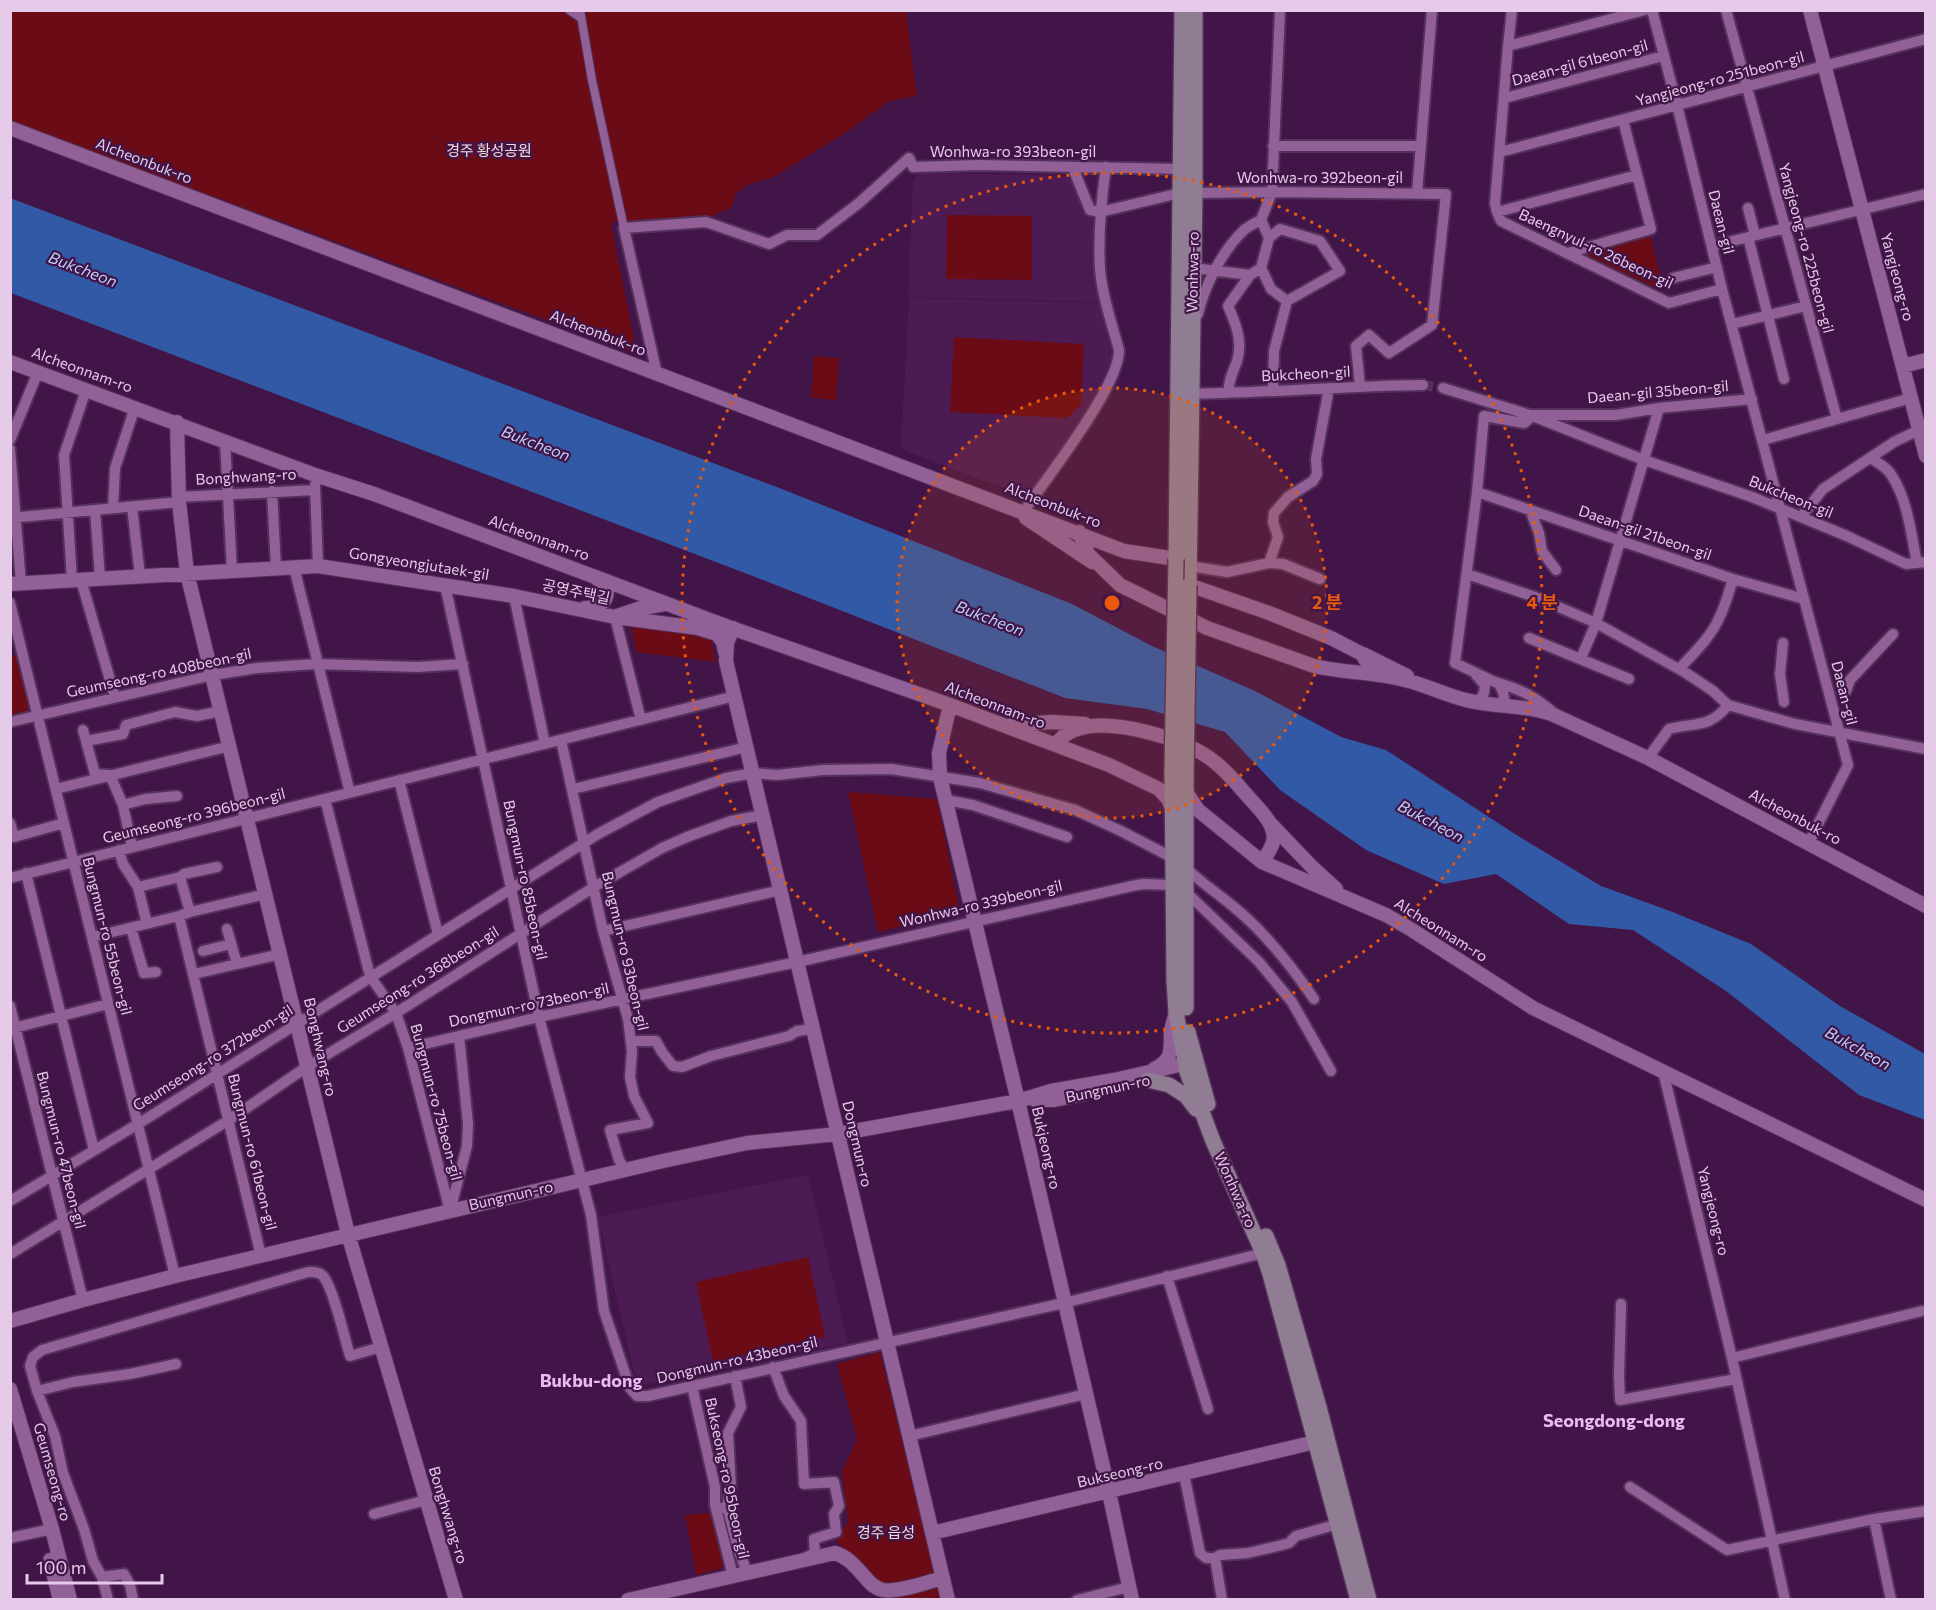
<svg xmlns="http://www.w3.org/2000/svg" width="1936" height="1610" font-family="Commissioner,'Noto Sans KR',sans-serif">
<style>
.built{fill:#4d1b54}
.green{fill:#6a0b16}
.water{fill:#3259a6}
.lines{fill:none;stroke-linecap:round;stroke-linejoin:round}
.minor-tunnel{stroke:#5a305f;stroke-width:10;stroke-dasharray:10 5;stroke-linecap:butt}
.pedestrian-casing{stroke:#54315a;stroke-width:10}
.minor-casing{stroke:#54315a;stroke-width:14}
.tertiary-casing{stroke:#54315a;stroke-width:16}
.secondary-casing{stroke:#54315a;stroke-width:18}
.pedestrian{stroke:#906097;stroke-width:8}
.minor{stroke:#906097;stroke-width:10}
.tertiary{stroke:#906097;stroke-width:14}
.secondary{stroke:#907d93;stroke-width:15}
.secondary-bridge-casing{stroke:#54315a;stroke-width:18;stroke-linecap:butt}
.secondary-bridge{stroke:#907d93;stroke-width:15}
.ring{fill:none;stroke:#e8590c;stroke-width:3;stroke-dasharray:3 6}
.labels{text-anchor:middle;stroke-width:4.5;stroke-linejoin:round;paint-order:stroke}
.street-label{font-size:15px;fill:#e5cbe9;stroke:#411547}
.park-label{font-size:15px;fill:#f6d9d7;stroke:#411547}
.water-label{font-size:16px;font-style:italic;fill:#b8d0fa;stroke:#411547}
.quarter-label{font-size:18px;font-weight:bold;fill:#edb8f4;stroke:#411547}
.centre{fill:#e8590c;stroke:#411547;stroke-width:3}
.ring-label{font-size:18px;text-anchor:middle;font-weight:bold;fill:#e8590c;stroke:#411547;stroke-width:4.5;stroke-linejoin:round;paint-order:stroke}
</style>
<rect width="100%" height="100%" fill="#411547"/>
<path class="built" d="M925,173L1074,176L1094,224L1096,276L1101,302L908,297L913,181L918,175Z
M909,298L1102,303L1117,353L1112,369L1079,427L1029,494L995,485L901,449Z
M808,1175L848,1343L637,1386L598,1217Z"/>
<path class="green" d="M10,11H906L917,96L890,101L842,135L772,178L751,183L736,193L732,207L709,218L629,223L622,220L611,223L637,354L11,121Z
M947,215L1032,216V280L946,279Z
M1645,234L1650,236L1664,287L1660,290L1576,250Z
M954,337L1084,344L1081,405L1067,418L950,412Z
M814,356L839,358L836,400L811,398Z
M631,622L709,632L716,662L636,652Z
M18,655L30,706L24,713L11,716V657Z
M848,792L937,799L960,912L878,932Z
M808,1257L825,1337L713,1362L696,1282Z
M880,1352L941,1599H886C878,1574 855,1558 836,1541L848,1522L842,1472L857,1439L837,1364Z
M708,1513L712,1516L723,1567L721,1569L696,1575L685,1515Z"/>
<path class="water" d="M10,198L782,489L1072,604L1152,646L1255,691L1341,737L1386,750L1515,834L1601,886L1670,911L1751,944L1840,1006L1925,1054V1120L1859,1095L1726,991L1633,930L1569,924L1496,874L1444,884L1366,850L1280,790L1225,732L1147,709L1065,698L763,580L11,293Z"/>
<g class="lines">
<path class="minor-tunnel" d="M1423,385L1443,388"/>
<defs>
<path id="pedestrian" d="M569,10L581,18
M580,10L592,80L624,228"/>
<path id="minor" d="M1512,10L1508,46L1495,203L1497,212L1501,221L1669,303L1722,289
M1652,10L1677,105L1722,289L1848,765L1809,842
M1726,10L1837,419
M1508,46L1645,10
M1505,98L1663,56
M1273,146H1421
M1500,152L1926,39
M1073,168L1090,210L1100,212L1180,193
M1195,193L1272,192L1446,194L1432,325L1389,353L1369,335L1356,346L1360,386
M1417,193L1432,10
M1748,208L1755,235
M1497,212L1637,175
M1261,220L1272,192L1280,10
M1748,237L1784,379
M1269,238L1280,229L1320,241L1340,271L1287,301
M1712,246L1926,194
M1568,253L1651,229L1623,120
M1194,268L1250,275L1261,268L1269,238L1261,220
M1261,268L1271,289L1287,301L1274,351L1273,391
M1673,278L1717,267
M1198,314C1205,285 1222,251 1244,230C1249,226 1255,223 1261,220
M1732,324L1806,306
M657,374L624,228L706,222L769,244L787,235H817L859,203L909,158L913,167L978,165L1180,169
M1443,388L1530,415L1644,460L1752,497L1847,536L1906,564L1926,562
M1229,392C1228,380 1233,373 1237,361C1243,342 1236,324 1228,306L1250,275
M1186,394C1265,393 1344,386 1423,385
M10,440L38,372
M1763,440L1911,398
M225,441L232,571
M10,449L21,583
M1870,458C1878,463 1888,468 1892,476C1908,501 1911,534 1917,563
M315,485L318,566
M272,491L276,568
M1477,492L1733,579L1804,599
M179,497L315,490
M132,507L140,576
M113,508L115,468L135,407
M95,510L100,578
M1530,510L1539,533L1542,551L1556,570
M1024,511C1046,479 1120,385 1119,350C1112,324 1102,296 1100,269C1098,234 1101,201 1106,167
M1801,517L1823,489L1894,442L1919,430
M10,518L179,502
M1269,563L1278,537L1273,522L1274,513L1288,497L1313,481L1317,474L1316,459L1329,388
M1189,566L1227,572L1269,563L1283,564L1320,579
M294,567L350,793
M1467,574L1535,597L1596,623L1686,673L1713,691L1728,705L1795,724L1926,749
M72,580L64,455L86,390
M81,580L115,697
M445,585L539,1017L591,1215L604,1311L630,1388L637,1396H648L1064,1303L1263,1253
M514,596L545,744
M10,603L175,1276
M615,617L641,720
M1529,638L1629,679
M1783,643L1780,674L1784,702
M1581,658L1596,623L1659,408
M1679,669C1694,653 1712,636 1720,616C1726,604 1729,591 1733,579
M1476,675L1485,685L1484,693L1479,702
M1495,682C1522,690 1535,696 1556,715
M1846,691L1850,680L1893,634
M1505,705L1503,692L1499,684L1455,663L1477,492L1484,416L1524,423L1529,419L1530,415H1616L1659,408L1752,399
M10,722L213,675L257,668L316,664L418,667L463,664
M83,730L95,774L110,775L123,805
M561,740L603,931L628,1019L632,1051L630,1077L634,1096L648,1123L610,1130L619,1160L625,1170
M86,741L123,734L126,725L175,712L197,716L221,711
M1648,758L1669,729C1695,722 1709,729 1728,705
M399,780L438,934
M56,789L230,746
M573,789L747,747
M325,799L370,976L396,1013L408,1048L450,1211
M946,800L973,805L1067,837
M10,823L14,837L64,823
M132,847L123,805L145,799L177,796
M119,850L123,864L138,887
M1185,867C1201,883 1219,894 1235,908C1266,933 1292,967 1314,999
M26,873L94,1150
M180,877L184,874L217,867
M10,878L735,696
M1185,891L1259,962L1292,1002L1331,1071
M190,912L266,894
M179,916L261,1256
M131,928L144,973L156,972
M603,931L781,890
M92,937L179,916L190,912L180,877L138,887L147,924
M203,951L231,944
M237,964L281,954
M194,974L237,964L227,929
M10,1006L83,1300
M10,1029L108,1004
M631,1041H656L662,1052L673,1066L682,1067L711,1056L789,1036L797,1031L813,1029
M408,1048L539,1017L797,962L1132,886L1143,884L1173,885
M1663,1071L1732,1358L1785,1600
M10,1201L138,1124L598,834L658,802L726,778L753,773L777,775L823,770L891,769L980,783L1075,810L1121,831L1173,858
M451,1207L467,1146L468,1124L459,1036
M10,1254L229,1120L308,1066L396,1013L594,887L662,848L687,837L731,821L763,815
M1167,1276L1208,1409
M1621,1304L1619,1376L1620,1400L1736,1379
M1732,1358L1922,1311
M773,1367L784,1396L801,1421L804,1484L834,1482L839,1506L834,1514L836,1532L814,1539L815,1553L805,1558
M692,1386L715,1487V1505L733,1576
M37,1391L73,1382L130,1374L176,1364
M909,1436L1086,1394
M1184,1474L1200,1553L1206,1558H1215
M1630,1487L1727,1550L1874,1519L1926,1511
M727,1506L739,1552L746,1569L752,1571
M716,1509L727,1506L731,1487L728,1433L741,1407L735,1376
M374,1514L426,1500
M1874,1519L1891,1600
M10,1538L52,1529
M102,1577L93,1561L84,1529L63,1473L55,1436L37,1391L30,1366L33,1357L42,1350L308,1272C313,1272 318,1271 322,1275C333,1285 345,1340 350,1356L381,1347
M108,1600L102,1577L124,1574L130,1585L133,1600
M1077,1600L1129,1587
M1222,1600L1215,1558L1220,1555L1248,1553L1278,1546L1289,1543L1296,1536L1338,1524"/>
<path id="tertiary" d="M1810,10L1926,456
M10,128L1124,551L1176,559
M10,362L315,475L374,494L726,626L950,705L1109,765L1159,789L1168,799L1173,810
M1903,366L1926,360
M177,422L179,502L187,573L348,1234L456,1600
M1026,518L1092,562
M1079,532L1088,554L1120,585L1207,628L1314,666C1344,673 1375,672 1405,680C1426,685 1445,695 1466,700C1496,708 1527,704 1556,716L1648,758L1926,906
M10,584L318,566L514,596L615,617L698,628L717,634L723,642L725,652
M1189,585L1269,613L1331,638L1362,654L1368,664L1370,673
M585,608C607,609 615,589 596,578
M617,616L638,609L665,604
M733,628L727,643L726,661L948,1600
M1363,654L1407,676
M950,705L939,753L940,777L1018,1101L1109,1492L1132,1600
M1011,725L1052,722L1085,724
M1056,745C1062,736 1070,730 1081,728C1115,719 1180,738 1208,757C1226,769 1239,787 1253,802C1262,812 1277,827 1273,842C1272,848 1266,856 1262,862
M1186,792L1198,810L1262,862L1386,915L1412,930L1533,1008L1926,1200
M1269,822L1313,868L1336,889
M1154,1069C1174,1059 1170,1050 1171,1032C1172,1026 1174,1019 1176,1012
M1035,1100H1054L1084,1094
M10,1321L83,1300L175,1276L663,1161L747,1143L838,1134L1018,1101L1051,1091L1114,1080L1184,1064
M10,1389L52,1529L70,1600
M932,1533L1315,1442
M50,1560L60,1600
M628,1600L835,1553C848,1557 855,1566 864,1576C869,1582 874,1588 883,1590C898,1593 927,1582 943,1578"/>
<path id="secondary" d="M1176,559L1182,10
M1189,585L1195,193V10
M1172,773L1174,981L1176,1012L1187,1072L1213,1141L1263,1253L1270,1274L1358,1600
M1186,775V1008
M1188,1032L1208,1104
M1148,1080L1169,1085L1186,1096L1196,1109
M1266,1236L1278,1265L1319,1407L1369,1600"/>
</defs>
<use href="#pedestrian" class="pedestrian-casing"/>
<use href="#minor" class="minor-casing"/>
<use href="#tertiary" class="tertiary-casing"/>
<use href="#secondary" class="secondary-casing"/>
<use href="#pedestrian" class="pedestrian"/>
<use href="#minor" class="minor"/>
<use href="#tertiary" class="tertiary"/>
<use href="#secondary" class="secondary"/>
<defs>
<path id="secondary-bridge" d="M1172,773L1176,559
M1186,775L1189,585"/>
</defs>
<use href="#secondary-bridge" class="secondary-bridge-casing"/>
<use href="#secondary-bridge" class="secondary-bridge"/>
</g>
<circle cx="1112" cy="603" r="215" fill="#e8590c" fill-opacity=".12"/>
<g class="ring">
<circle cx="1112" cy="603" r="215"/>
<circle cx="1112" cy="603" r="430"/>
</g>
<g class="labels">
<g class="street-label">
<text transform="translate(1580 63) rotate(-15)" y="5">Daean-gil 61beon-gil</text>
<text transform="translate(1720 79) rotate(-15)" y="5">Yangjeong-ro 251beon-gil</text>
<text x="1013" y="157">Wonhwa-ro 393beon-gil</text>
<text transform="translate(144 161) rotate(21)" y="5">Alcheonbuk-ro</text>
<text x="1320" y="183">Wonhwa-ro 392beon-gil</text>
<text transform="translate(1721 222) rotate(76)" y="5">Daean-gil</text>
<text transform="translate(1806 248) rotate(75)" y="5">Yangjeong-ro 225beon-gil</text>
<text transform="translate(1596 249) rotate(25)" y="5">Baengnyul-ro 26beon-gil</text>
<text transform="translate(1193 272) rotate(-89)" y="5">Wonhwa-ro</text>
<text transform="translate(1897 277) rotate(75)" y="5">Yangjeong-ro</text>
<text transform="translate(598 333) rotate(21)" y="5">Alcheonbuk-ro</text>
<text transform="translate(82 370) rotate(20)" y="5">Alcheonnam-ro</text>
<text transform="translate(1306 374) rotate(-3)" y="5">Bukcheon-gil</text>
<text transform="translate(1658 392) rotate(-5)" y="5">Daean-gil 35beon-gil</text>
<text transform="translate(246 477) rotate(-3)" y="5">Bonghwang-ro</text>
<text transform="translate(1791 497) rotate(22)" y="5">Bukcheon-gil</text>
<text transform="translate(1053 505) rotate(21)" y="5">Alcheonbuk-ro</text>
<text transform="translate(1645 533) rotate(19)" y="5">Daean-gil 21beon-gil</text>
<text transform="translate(539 538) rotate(20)" y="5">Alcheonnam-ro</text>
<text transform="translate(419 564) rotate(9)" y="5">Gongyeongjutaek-gil</text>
<text transform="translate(576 592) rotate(12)" y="5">공영주택길</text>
<text transform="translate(159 673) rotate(-12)" y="5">Geumseong-ro 408beon-gil</text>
<text transform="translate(1844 693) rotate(76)" y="5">Daean-gil</text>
<text transform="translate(995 705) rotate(21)" y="5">Alcheonnam-ro</text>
<text transform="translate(194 816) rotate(-14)" y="5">Geumseong-ro 396beon-gil</text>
<text transform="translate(1795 817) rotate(28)" y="5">Alcheonbuk-ro</text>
<text transform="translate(525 880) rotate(78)" y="5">Bungmun-ro 85beon-gil</text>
<text transform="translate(981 904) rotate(-13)" y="5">Wonhwa-ro 339beon-gil</text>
<text transform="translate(1441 930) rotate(32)" y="5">Alcheonnam-ro</text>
<text transform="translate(107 936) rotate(76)" y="5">Bungmun-ro 55beon-gil</text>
<text transform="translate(625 951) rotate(77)" y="5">Bungmun-ro 93beon-gil</text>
<text transform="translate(418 980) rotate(-32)" y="5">Geumseong-ro 368beon-gil</text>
<text transform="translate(529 1005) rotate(-12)" y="5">Dongmun-ro 73beon-gil</text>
<text transform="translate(320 1047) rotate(77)" y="5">Bonghwang-ro</text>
<text transform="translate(213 1058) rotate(-32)" y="5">Geumseong-ro 372beon-gil</text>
<text transform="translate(1108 1089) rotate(-12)" y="5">Bungmun-ro</text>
<text transform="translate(436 1102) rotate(75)" y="5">Bungmun-ro 75beon-gil</text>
<text transform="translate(857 1144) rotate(77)" y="5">Dongmun-ro</text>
<text transform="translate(1046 1148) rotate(77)" y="5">Bukjeong-ro</text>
<text transform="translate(61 1150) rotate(76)" y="5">Bungmun-ro 47beon-gil</text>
<text transform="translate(252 1152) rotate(76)" y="5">Bungmun-ro 61beon-gil</text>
<text transform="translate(1235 1190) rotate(66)" y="5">Wonhwa-ro</text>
<text transform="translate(511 1196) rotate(-13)" y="5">Bungmun-ro</text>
<text transform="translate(1713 1211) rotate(76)" y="5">Yangjeong-ro</text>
<text transform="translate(737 1360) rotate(-13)" y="5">Dongmun-ro 43beon-gil</text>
<text transform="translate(52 1472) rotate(74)" y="5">Geumseong-ro</text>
<text transform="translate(1120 1473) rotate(-13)" y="5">Bukseong-ro</text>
<text transform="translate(727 1478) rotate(78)" y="5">Bukseong-ro 95beon-gil</text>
<text transform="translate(448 1515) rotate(73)" y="5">Bonghwang-ro</text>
</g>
<g class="park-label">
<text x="489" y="156">경주 황성공원</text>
<text x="886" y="1538">경주 읍성</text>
</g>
<g class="water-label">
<text transform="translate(83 269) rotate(21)" y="6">Bukcheon</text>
<text transform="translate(536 443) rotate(21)" y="6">Bukcheon</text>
<text transform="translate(990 618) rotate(21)" y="6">Bukcheon</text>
<text transform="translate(1431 821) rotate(28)" y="6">Bukcheon</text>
<text transform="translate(1858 1048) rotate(29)" y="6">Bukcheon</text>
</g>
<g class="quarter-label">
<text x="591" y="1387">Bukbu-dong</text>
<text x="1614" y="1427">Seongdong-dong</text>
</g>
</g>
<circle cx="1112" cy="603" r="9" class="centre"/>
<g class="ring-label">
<text x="1327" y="609">2 분</text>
<text x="1542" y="609">4 분</text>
</g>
<rect width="1936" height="1610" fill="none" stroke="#e5cbe9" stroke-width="24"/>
<path d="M27 1574v9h135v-9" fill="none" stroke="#e5cbe9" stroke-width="3"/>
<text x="36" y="1574" font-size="18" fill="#e5cbe9" stroke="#411547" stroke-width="4.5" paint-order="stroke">100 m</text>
</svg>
